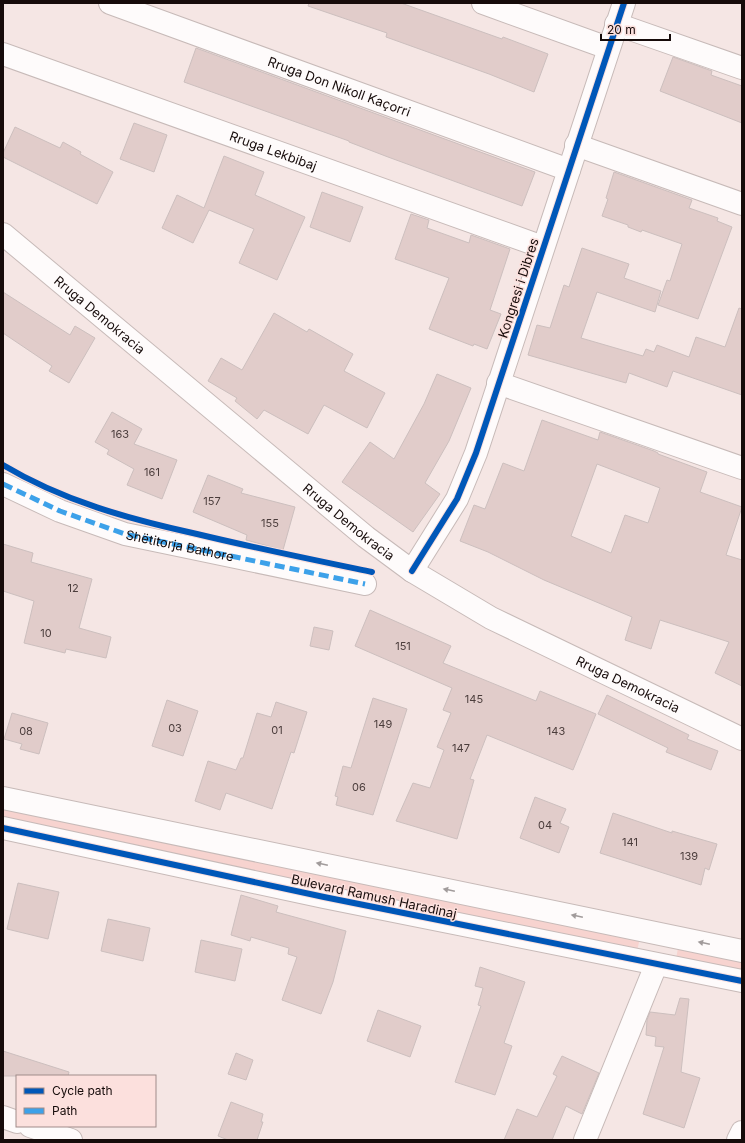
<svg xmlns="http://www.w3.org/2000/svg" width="745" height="1143" font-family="Inter,sans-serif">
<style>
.green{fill:#f7d3cf}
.building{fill:#e1ccca;stroke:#ccbfbe;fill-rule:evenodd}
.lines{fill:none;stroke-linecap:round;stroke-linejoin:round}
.street-casing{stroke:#c7bab8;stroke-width:24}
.secondary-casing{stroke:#c7bab8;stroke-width:24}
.street{stroke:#fefbfb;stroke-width:22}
.secondary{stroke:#fefbfb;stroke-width:22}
.quiet{stroke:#3da1e9;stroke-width:5;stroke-dasharray:10 5;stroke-linecap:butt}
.cycleway-casing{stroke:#fce0dd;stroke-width:8}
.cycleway{stroke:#0057b8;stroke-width:6}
.oneway{fill:#a19b9b}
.labels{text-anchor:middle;stroke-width:3;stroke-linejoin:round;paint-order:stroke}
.number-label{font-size:11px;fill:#4b3d3c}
.street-label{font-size:13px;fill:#160b0a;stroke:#fce0dd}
</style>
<rect width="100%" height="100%" fill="#f5e6e4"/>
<path class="green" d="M3,808L640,938L637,951L3,820Z
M678,948L742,961V972L676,959Z"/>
<path class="building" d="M309,3H401L502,39L503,37L548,54L534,92L489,74L386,37L387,33L308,6Z
M196,48L535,172L522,206L388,157L349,142V141L184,82Z
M673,57L712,71L711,75L742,86V123L660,91Z
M134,123L167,135L154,172L120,159Z
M15,127L60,148L63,142L81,152L80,154L113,172L97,204L3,157V153Z
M224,156L264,172L255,195L305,217L277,280L239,263L254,229L209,210L193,243L162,228L177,195L204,208Z
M614,172L692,200L689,208L718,218L717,221L732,227L698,319L658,305L667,280L670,281L682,244L642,230L641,232L628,227V225L602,216L608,199L606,198Z
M322,192L363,207L350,242L310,227Z
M411,214L429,220L427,228L469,243L471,235L510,249L490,310L501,314L487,349L474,344L473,346L429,329L449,278L395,259Z
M582,248L629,264L624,278L661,291L655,312L597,292L581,338L643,356L646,349L654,352L657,345L689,357L696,337L725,347L739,308L742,309V395L673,371L667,387L629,373L626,383L528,355L537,325L550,328L564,285L569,287Z
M3,292L70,335L75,326L95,338L69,383L49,371L52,366L3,333Z
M274,313L307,332L309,329L353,354L344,371L385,393L367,428L324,405L308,434L264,410L257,419L235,401L237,398L208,381L221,358L242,370Z
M437,374L471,388L449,441L425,483L440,494L413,532L342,482L370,442L394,459L424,404Z
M112,412L142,429L134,444L177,460L162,499L127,485L134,469L107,454L109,450L95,442Z
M542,420L598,440L600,432L654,451L658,453V454L707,472L700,492L742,507L726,555L742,560V686L715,673L729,642L660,620L651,649L625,640L632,617L544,580L488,552L460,541L474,505L485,509L503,463L524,471ZM597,464L660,488L648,523L625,515L611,553L571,536Z
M208,475L243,489L241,493L295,507L283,550L246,540L247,535L193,512Z
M3,544L33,553L31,562L92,579L79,628L111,637L106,658L66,649L65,653L24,643L34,601L3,591Z
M370,610L451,646L443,663L536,701L540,691L596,714L573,770L487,735L470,779L474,780L457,839L396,821L413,783L430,788L444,750L437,747L451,713L443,710L452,688L355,646Z
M314,627L333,631L329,650L310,646Z
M607,695L689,735L687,739L718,751L711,770L666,752L668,748L598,714Z
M373,698L407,709L373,815L336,805L338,797L335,796L343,766L351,768Z
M167,700L198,711L183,756L152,746Z
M276,702L307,712L294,753L291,752L272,809L226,793L220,810L195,801L208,761L236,770L241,758H243L257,713L271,717Z
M12,713L48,723L39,754L20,749L22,744L4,739Z
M535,797L566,809L560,823L569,827L559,853L520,838Z
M613,813L672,833V831L717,844L709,870L705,868L701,885L600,853Z
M18,883L59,892L48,939L7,929Z
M241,895L278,906L276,912L346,931L333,982L321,1014L282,1000L297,957L288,954L289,948L251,937L250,941L231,935Z
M108,919L150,928L143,961L101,951Z
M201,940L242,949L235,981L195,972Z
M480,967L525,982L504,1043L512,1046L495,1095L455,1082L481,1006L478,1005L483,988L475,986Z
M680,998L689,999L681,1072L700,1078L684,1128L643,1114L664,1047L655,1046L656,1037L646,1035L647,1020L650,1012L675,1015Z
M378,1010L421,1026L410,1057L367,1041Z
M3,1051L69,1072L68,1076H3Z
M236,1053L253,1060L246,1080L228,1074Z
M562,1056L599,1073L582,1114L566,1106L552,1140H504L517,1109L537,1117L557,1076L553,1074Z
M231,1102L263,1114L261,1122H263L257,1140H228L218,1136Z"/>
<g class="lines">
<defs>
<g id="street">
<path id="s1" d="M110,3L569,170"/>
<path d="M483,3L608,48"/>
<path d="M616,24L742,68"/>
<path id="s2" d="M3,54L543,247"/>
<path d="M576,145L742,204"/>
<path d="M498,383L742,468"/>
<path id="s3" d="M3,484L60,511L125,534L365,584"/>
<path d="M3,1117L17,1122"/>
<path d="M30,1126L71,1140"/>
<path d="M585,1140L656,965"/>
<path d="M738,1140L742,1132"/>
</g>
<g id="secondary">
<path id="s4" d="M3,234L366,537L412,571L491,618L742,739"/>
<path d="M412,571L457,499L476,453L624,3"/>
<path d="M3,798L742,951"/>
<path d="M3,828L324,897L742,981"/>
</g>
</defs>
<use href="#street" class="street-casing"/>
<use href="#secondary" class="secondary-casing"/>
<use href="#street" class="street"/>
<use href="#secondary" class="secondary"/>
<path class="quiet" d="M3,484L60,511L125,534L365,584"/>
<defs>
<path id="cycleway" d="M3,465C63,501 129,519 197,534C255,548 314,560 372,572
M412,571L457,499L476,453L624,3
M3,828L324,897L742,981"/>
</defs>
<use href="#cycleway" class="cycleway-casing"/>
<use href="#cycleway" class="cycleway"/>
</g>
<defs><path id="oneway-solid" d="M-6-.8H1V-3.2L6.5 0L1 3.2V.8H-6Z"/></defs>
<g class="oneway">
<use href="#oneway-solid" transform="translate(322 864) rotate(-168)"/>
<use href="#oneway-solid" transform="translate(449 890) rotate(-168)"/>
<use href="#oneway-solid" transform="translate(577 916) rotate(-168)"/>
<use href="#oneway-solid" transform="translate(704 943) rotate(-168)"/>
</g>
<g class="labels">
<g class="number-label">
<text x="120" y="438">163</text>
<text x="152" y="476">161</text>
<text x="212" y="505">157</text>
<text x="270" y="527">155</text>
<text x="73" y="592">12</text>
<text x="46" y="637">10</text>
<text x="403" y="650">151</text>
<text x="474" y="703">145</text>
<text x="383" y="728">149</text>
<text x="175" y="732">03</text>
<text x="277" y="734">01</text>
<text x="26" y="735">08</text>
<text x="556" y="735">143</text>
<text x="461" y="752">147</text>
<text x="359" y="791">06</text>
<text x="545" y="829">04</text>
<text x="630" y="846">141</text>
<text x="689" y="860">139</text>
</g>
<g class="street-label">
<text dy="5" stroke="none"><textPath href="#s1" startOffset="244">Rruga Don Nikoll Kaçorri</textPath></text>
<text dy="5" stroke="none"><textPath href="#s2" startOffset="287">Rruga Lekbibaj</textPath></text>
<text transform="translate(518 288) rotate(-72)" y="5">Kongresi i Dibres</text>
<text dy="5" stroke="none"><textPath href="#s4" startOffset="126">Rruga Demokracia</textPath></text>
<text dy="5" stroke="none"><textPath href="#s4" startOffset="450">Rruga Demokracia</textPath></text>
<text dy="5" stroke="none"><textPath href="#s3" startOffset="188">Shëtitorja Bathore</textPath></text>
<text dy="5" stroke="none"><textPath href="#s4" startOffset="774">Rruga Demokracia</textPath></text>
<text transform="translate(374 896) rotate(12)" y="5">Bulevard Ramush Haradinaj</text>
</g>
</g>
<rect width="745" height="1143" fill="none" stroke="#160b0a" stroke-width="8"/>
<rect x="16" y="1075" width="140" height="52" fill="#fce0dd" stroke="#a08b89"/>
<rect x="24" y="1088" width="20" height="6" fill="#0057b8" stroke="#a08b89"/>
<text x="52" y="1095" font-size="12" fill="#160b0a">Cycle path</text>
<rect x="24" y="1108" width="20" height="6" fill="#3da1e9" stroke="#a08b89"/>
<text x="52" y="1115" font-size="12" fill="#160b0a">Path</text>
<path d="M601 34v6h69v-6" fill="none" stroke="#160b0a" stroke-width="2"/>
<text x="607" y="34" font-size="12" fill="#160b0a" stroke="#fce0dd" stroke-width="3" paint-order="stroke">20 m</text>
</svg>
